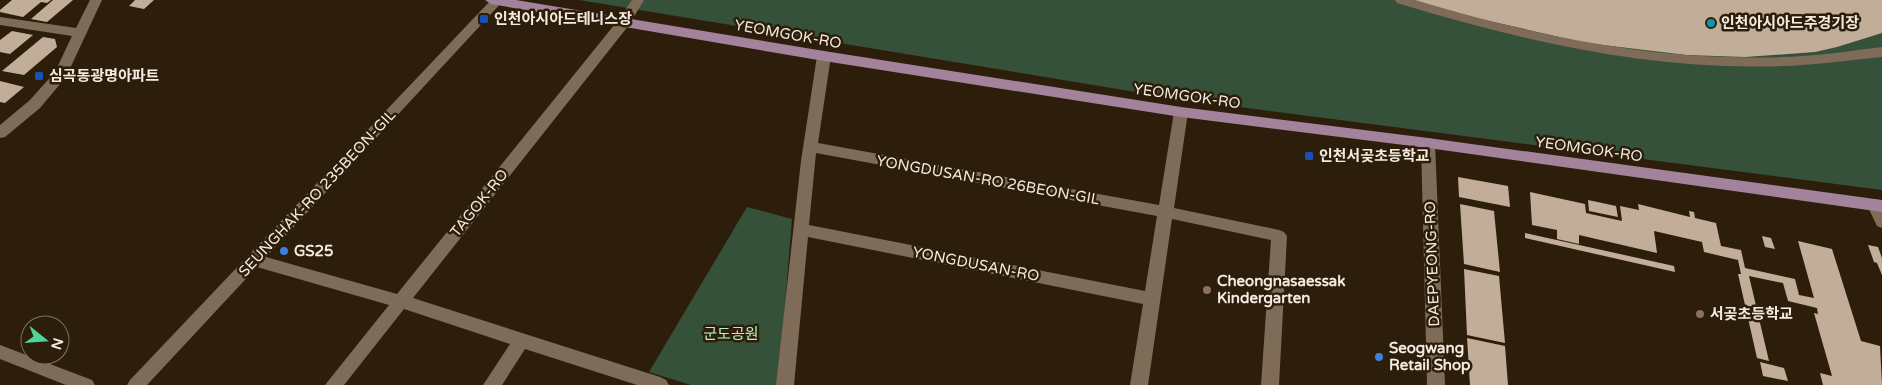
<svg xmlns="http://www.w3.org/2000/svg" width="1882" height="385" font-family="'Varela Round','Noto Sans KR',sans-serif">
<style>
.green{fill:#35513a}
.building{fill:#c2ae98}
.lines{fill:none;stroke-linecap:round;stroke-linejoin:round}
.minor{fill:#7e6c58;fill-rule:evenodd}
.major{fill:#a3829b;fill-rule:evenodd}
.transit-dot{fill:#1a4fb4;stroke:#2d1e0b;stroke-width:2}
.culture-dot{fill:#0f9aa8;stroke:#2d1e0b;stroke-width:2}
.shop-dot{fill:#3f7fe0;stroke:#2d1e0b;stroke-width:2}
.education-dot{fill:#8d6e63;stroke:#2d1e0b;stroke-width:2}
.labels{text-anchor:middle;stroke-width:5;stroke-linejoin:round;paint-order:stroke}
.poi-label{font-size:15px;font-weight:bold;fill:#f4eadf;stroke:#2d1e0b;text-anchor:start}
.street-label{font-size:15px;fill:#f4eadf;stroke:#2d1e0b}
.park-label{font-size:15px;fill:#b2f3bd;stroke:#2d1e0b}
</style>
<rect width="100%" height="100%" fill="#2d1e0b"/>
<path class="green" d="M579,0H1882V190L1178,99Z
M747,207L792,219L779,379L776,385H691L649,372Z"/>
<path class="building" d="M12,0H51L47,3L41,2L23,17L0,12V10Z
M53,0H73L47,22L31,19Z
M135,0H154L144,9L129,6Z
M1414,0H1882V33L1837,47L1815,52L1745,57L1687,55L1586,43L1454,13Z
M12,31L33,35L10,54L0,52V40Z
M43,37L55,39L57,47L24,75L2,71Z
M0,81L24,87L5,103L0,102Z
M1458,177L1508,186L1510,207L1459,197Z
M1530,192L1585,204L1586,213L1622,221L1620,206L1639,210L1638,204L1690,217L1689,211L1694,212L1695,218L1716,223L1721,246L1741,250L1745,268L1795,279L1799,295L1814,298L1798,241L1832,249L1861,341L1880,346L1882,385H1823L1820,373L1832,376L1814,313L1818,314L1817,308L1788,301L1783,283L1749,276L1769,361L1757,358L1738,274H1741L1738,260L1704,252L1702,242L1654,231L1657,253L1579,235V244L1557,239V230L1532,225Z
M1588,200L1616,206L1618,217L1589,211Z
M1460,204L1494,211L1500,272L1464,264Z
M1525,233L1674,266L1675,272L1525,238Z
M1762,236L1771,238L1775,249L1765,247Z
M1868,245L1878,247L1882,258V275L1877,263L1874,262Z
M1464,269L1499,276L1505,343L1467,335Z
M1467,338L1505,346L1508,385H1470Z
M1760,362L1784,368L1788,381L1763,376Z"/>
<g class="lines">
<path class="minor" d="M90,0H102L66,77L40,108L5,137L0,138V125L30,100L55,72L72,36L0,25V17L76,28Z
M491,0L503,1L266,257L397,294L619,19L632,0H644L629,25L413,298L660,377L666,380L669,385H637L525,349L502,385H483L510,344L404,309L344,385H325L389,305L257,267L147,385H127L130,380Z
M1395,0H1415C1534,36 1659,62 1784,57C1817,56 1849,51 1882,47V57C1849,60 1817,65 1784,66C1652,71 1522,41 1397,3Z
M824,51L829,53L831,56L818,143L1159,205L1174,112L1176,108H1186L1188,112L1174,208L1279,230L1284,232L1287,236L1279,385H1261L1271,240L1172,219L1148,385H1130L1143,304L808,237L794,385H776L801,161L817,56L819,53ZM816,153L1157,216L1145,291L809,225Z
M1428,138L1433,139L1435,143L1445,385H1427L1421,143L1423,139Z
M1875,199L1880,201L1882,204V228L1877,226L1867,205L1870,201Z
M0,345L92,380L95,385H66L0,359Z"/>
<path class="major" d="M485,0H516L824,51L1181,107L1428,138L1882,200V212L1428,148L1181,117L824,61L491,4Z"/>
</g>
<g class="transit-dot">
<rect x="479" y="14" width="10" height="10" rx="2.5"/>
<rect x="34" y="71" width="10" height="10" rx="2.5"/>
<rect x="1304" y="151" width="10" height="10" rx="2.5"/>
</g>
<circle class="culture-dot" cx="1711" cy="23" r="5"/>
<g class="shop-dot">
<circle cx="284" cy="251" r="5"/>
<circle cx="1379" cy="357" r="5"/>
</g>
<g class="education-dot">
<circle cx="1207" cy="290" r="5"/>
<circle cx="1700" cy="314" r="5"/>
</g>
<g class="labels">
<g class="poi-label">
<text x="494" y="24">인천아시아드테니스장</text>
<text x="1721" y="28">인천아시아드주경기장</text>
<text x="49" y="81">심곡동광명아파트</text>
<text x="1319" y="161">인천서곶초등학교</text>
<text x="294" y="256">GS25</text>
<text x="1217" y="286">Cheongnasaessak<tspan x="1217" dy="17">Kindergarten</tspan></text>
<text x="1710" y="319">서곶초등학교</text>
<text x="1389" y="353">Seogwang<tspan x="1389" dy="17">Retail Shop</tspan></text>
</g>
<g class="street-label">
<text transform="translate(788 34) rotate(10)" y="5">YEOMGOK-RO</text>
<text transform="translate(1187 96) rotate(8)" y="5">YEOMGOK-RO</text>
<text transform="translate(1589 149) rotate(8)" y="5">YEOMGOK-RO</text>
<text transform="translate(988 180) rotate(10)" y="5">YONGDUSAN-RO 26BEON-GIL</text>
<text transform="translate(317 193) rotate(-47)" y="5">SEUNGHAK-RO 235BEON-GIL</text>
<text transform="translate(479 203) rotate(-51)" y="5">TAGOK-RO</text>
<text transform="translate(976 264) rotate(11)" y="5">YONGDUSAN-RO</text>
<text transform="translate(1432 264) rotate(-92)" y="5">DAEPYEONG-RO</text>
</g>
<g class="park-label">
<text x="731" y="339">군도공원</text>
</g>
</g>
<g transform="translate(45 340) rotate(107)"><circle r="24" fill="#2d1e0b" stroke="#7d7060"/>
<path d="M0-4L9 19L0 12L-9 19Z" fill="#4ed399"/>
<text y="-8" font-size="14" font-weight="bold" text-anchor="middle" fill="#f4eadf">N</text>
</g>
</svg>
